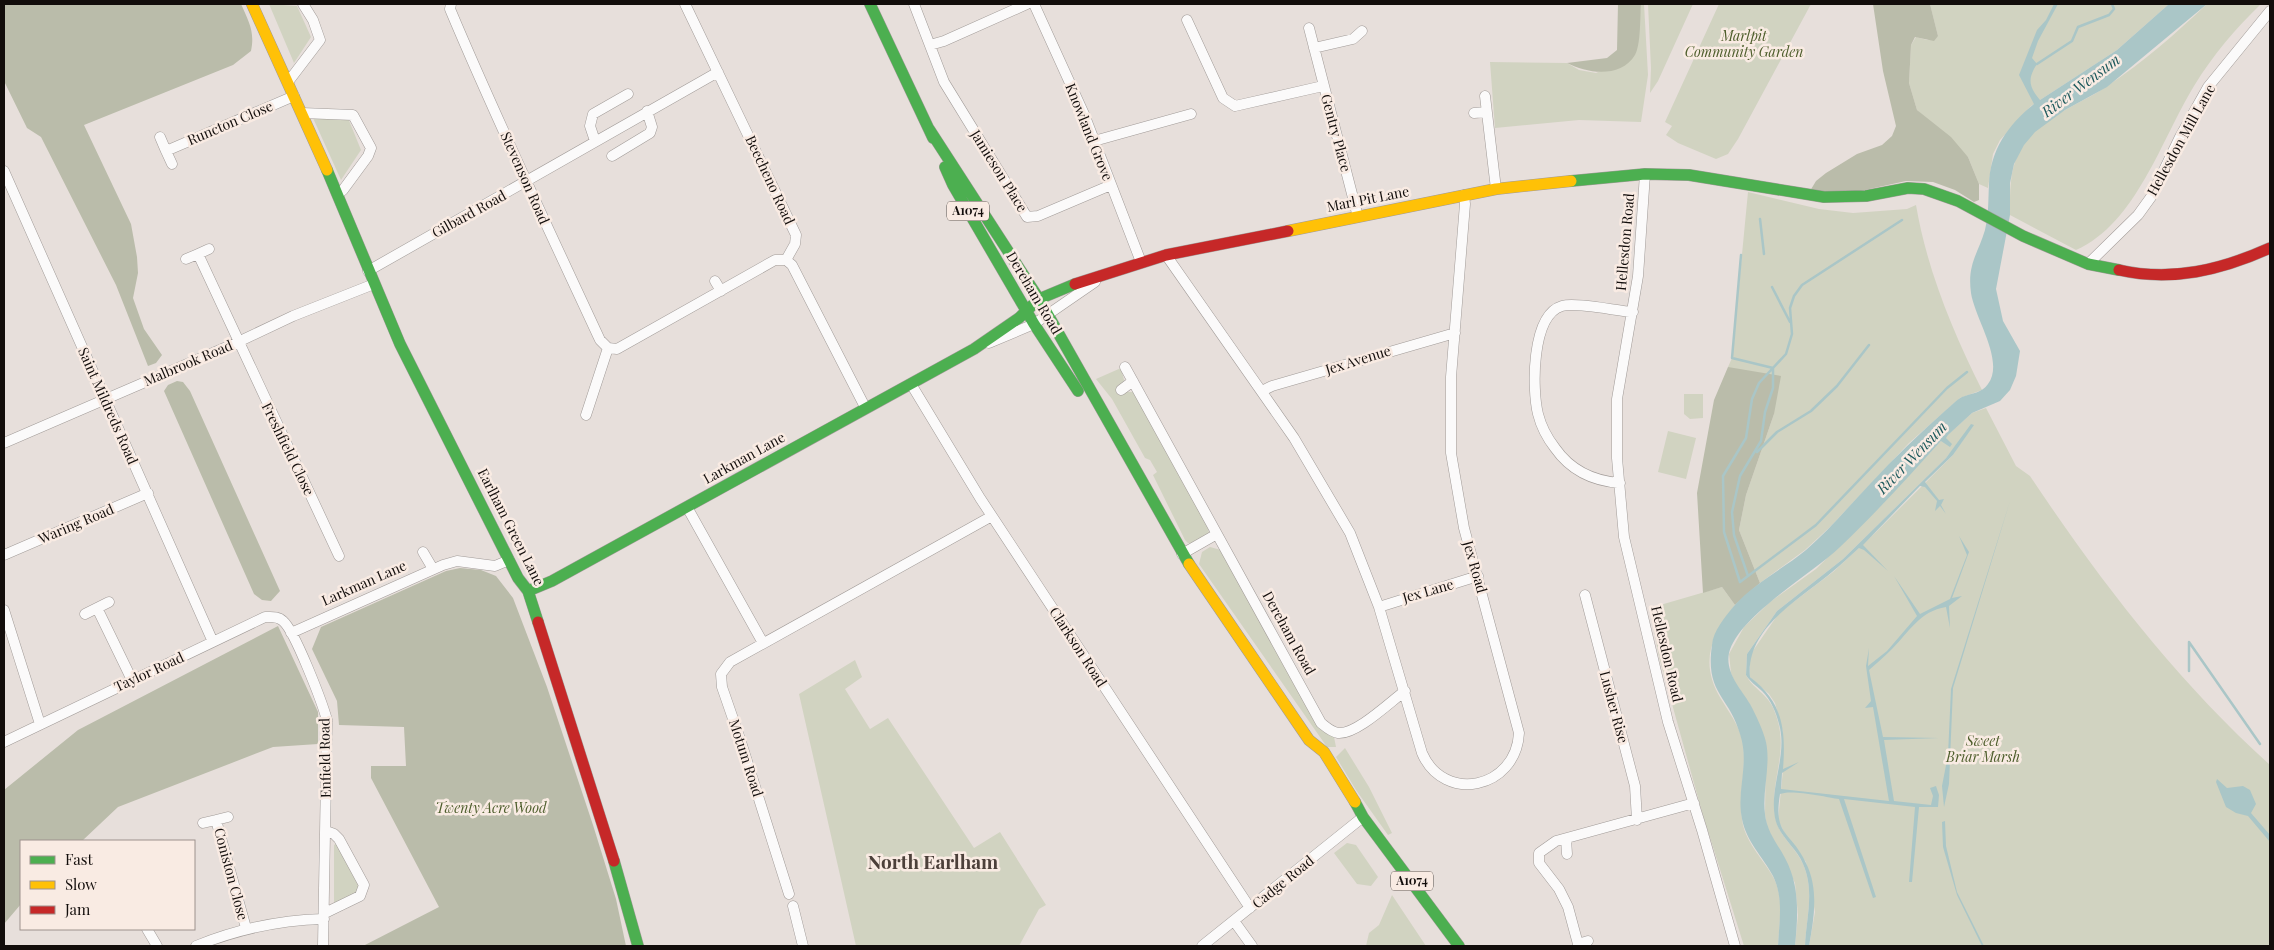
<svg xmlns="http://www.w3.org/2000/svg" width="2274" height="950" font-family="'Playfair Display',serif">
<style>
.green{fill:#d1d3c1}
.forest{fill:#babcaa}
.water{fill:#aac6c7}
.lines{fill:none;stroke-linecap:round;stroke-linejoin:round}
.stream{stroke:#aac6c7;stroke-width:2.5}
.street-casing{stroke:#a19b98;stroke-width:11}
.fast-casing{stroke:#a19b98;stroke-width:12}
.slow-casing{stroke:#a19b98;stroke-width:12}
.jam-casing{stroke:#a19b98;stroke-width:12}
.street{stroke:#fbfafa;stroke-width:10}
.fast{stroke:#4caf50;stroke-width:11}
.slow{stroke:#ffc107;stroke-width:11}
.jam{stroke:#c62828;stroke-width:11}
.labels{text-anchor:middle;stroke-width:5;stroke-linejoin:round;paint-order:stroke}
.shield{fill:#f9ebe3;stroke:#57504c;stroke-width:1}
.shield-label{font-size:12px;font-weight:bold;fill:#120d0b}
.park-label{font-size:14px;font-style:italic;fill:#4e5e2c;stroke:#f9ebe3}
.street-label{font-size:14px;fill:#120d0b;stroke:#f9ebe3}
.water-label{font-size:15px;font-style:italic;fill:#1e5a5d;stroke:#f9ebe3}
.district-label{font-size:19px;font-weight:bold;fill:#4c403a;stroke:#f9ebe3}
</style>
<rect width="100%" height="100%" fill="#e7dfdb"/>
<path class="green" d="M269,4L297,6L311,37L294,63Z
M1641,4H1644L1648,75L1641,122L1579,120L1495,128L1490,62L1567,63L1579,70L1596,73L1635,55Z
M1648,4H1693L1658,81L1650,93L1651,68Z
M1719,4H1811L1738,139L1728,154L1716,159L1678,143L1666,135L1672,126L1665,122Z
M1930,4H2169L2117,50L2031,106L2000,140L1993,154L1988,188L1979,184L1968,157L1917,110L1909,83L1911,45L1916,37L1927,40L1938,36Z
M2207,4H2261C2235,29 2213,55 2194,86C2162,138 2136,224 2076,250L2010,215C2010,190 2009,167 2023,145C2042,116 2080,105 2107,86C2143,63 2176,33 2207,4Z
M313,118H348L361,150L341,180Z
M1748,192L1819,209L1853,213L1907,209L1916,205C1927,270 1953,332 1982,390L1960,398L1909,443L1831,526L1805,550L1760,583L1739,530L1746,495L1774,414L1728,367L1732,358Z
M1121,368L1127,392H1134L1208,526L1209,534L1195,544L1188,543L1185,540L1153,475L1157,472L1150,460L1145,458L1112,399L1096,379Z
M1684,394H1703V418L1690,419L1684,414Z
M1986,408L2016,466L2030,476C2100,581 2176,680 2270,765V946H1809L1815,912L1806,862L1785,834L1778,820L1783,770V732L1775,703L1769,694L1750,677V655L1779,613L1833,572L1876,532L1953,455L1973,425L1946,458L1843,559L1777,611L1747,654L1746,675C1752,688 1768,694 1774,710C1791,751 1770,775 1775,815C1777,835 1795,846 1803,864C1815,891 1806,919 1805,946H1795L1798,915L1795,883L1767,827L1765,814L1766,743L1750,705L1736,685L1731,673L1729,654L1744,627L1770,602L1816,569L1879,507L1941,441L1972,413Z
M1668,431L1696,438L1686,479L1658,472Z
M1210,547L1221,550L1334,737L1336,747H1327L1199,564L1202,552Z
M1722,587L1735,605C1711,637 1699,662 1721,699C1729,712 1738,724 1742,739C1748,766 1738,792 1742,819C1744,840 1762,858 1772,875C1785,896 1779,923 1778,946H1744L1702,812L1659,657L1650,608Z
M855,660L862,677L845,689L870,729L888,718L974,848L1000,832L1046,905L1039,909L1019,946H856L799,694Z
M1345,748L1369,787L1392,833L1388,835L1356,790L1336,757Z
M1347,843L1356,845L1378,877L1371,886L1357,884L1334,853Z
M336,844L360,883L358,894L334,903V845Z
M1392,895L1426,946H1366L1369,933L1379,925Z"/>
<path class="forest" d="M4,4H241C249,22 255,32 251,51L233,65L84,125L131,224L137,257L138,273L133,298L144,329L162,355L156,363L148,366L116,285L41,137L27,128L4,81Z
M1618,4H1641C1640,16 1641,45 1635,55C1621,78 1588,74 1567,63L1607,58L1617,50Z
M1873,4H1930L1938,36L1934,41L1915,37L1911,45L1909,83L1917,110L1951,137L1968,157L1979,184V200L1974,202L1955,190L1933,182L1906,181L1856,192L1810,191L1816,181L1826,173L1857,154L1882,145L1892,136L1896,126L1883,71Z
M1728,367L1781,376L1774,414L1746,495L1739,530L1760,583L1735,605L1722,587L1703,593L1697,493L1714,400Z
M177,381L183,382L190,391L280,591L271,601L262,600L254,594L164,391L168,385Z
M460,568L481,570L496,576L513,598L547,687L593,825L616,899L626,946H363L439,907L371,778V766H406L404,727L339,725L337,701L312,649L321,627L446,571Z
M278,626L318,712V744L273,747L118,807L82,841H21V904L4,924V790L78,730Z"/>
<path class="water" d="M2054,4H2058L2038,41L2032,58L2037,64C2027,79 2029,87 2040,100L2117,50L2169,4H2207L2107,87L2065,110L2035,132L2024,145L2014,164L2010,183V215L1996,289L2003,321L2020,351L2016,376L2010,390L2000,401L1972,413L1948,435L1946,438L1952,444L1950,447L1941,441C1908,477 1875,514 1840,547C1812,574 1738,616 1729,653C1725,673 1741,689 1750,704C1756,715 1763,730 1766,742C1771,765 1762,791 1765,814C1767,832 1777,843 1785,858C1800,886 1798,915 1795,946H1778C1779,923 1784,898 1773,876C1763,857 1746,841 1742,819C1736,790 1750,764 1740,734C1729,695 1705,694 1712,645C1713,631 1725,617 1734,606C1754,583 1783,569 1806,550C1829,530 1849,506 1870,484C1894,458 1919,434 1946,410C1951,406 1956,400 1962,397C1972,393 1982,393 1988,384C2005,361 1975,319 1971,293C1967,264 1978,254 1985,230C1989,213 1988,201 1989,185C1990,150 2008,125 2034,104L2019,75L2037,30L2046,20Z
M1971,424L1974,425L1953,455L1925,482L1939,500L1944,499L1941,505L1946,514L1940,506L1935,511L1937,501L1925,487L1920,486L1863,545L1888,571L1864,550L1859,548C1845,561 1832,573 1817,584C1787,607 1746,634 1750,677C1783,702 1786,730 1783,769L1799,762L1782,773L1781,789L1889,801L1873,707L1865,708L1871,701L1866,666L1869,648L1868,666L1887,651L1917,616L1894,576L1920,614L1950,599L1967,555L1959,536L1969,552L1952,598L1962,596L1949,606L1950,628L1946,607C1920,611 1909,632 1892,649C1885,656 1877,663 1869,670L1883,737L1939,738L1884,740L1894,801L1931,805L1933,796L1930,788L1936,786L1939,795L1938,807H1919L1912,882H1909L1915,807L1844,799L1876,897L1873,898L1839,799C1827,797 1790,789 1780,794C1773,837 1791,831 1806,863C1819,889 1814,919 1809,946H1805C1806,919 1815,891 1803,864C1796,847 1779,837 1775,818C1769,787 1788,755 1779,724C1776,712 1771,700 1762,691C1756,685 1750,682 1746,675L1747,654L1777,611L1843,559L1946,458Z
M2010,501L1953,688L1949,784L1944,807L1942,786L1948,755L1951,689Z
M2217,779L2227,788L2243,786L2250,790L2256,804L2251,813L2270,835V842L2248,816L2236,813L2226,807L2216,782Z
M1945,821L1946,846L1957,892L1984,946H1982L1957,895L1943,847L1942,822Z"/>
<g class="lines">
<path class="stream" d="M2037,64L2072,41L2078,27L2109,15L2114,9L2112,4
M1760,219L1764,254
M1902,220L1802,285L1794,296L1790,308L1792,334L1786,354L1759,383L1752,399L1746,438L1723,476L1724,532L1740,582L1816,525L1947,388L1967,372
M1741,255L1732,358L1773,368V388L1765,412L1761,441L1740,476L1732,512L1734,535L1748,576
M1772,287L1790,322
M1757,452L1777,432L1811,411L1837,386L1869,345
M2189,671V642L2260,744"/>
<defs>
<path id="street" d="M451,4L450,9C497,121 549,230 600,340L608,348L617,349L775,260H786
M685,4L796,235L795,244L786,260L792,265L865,407
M914,4L944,82L1027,217L1038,216L1111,185
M1034,4L1084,114L1141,262
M1187,20L1223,98L1235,106L1323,86
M1309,28L1358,217
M930,45L944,41L1027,4
M1314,48L1353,39L1362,31
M288,82L320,40L313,20L303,4
M1485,96L1496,189
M302,113L353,115L371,148L368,156L343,190L338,194
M1474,113L1486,112
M160,137L166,151
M595,141L590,126L593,114L628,94
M1094,141L1191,114
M612,156L650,133L652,127L647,111
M172,164L166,151L294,96
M4,171L213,642
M1645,174L1638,276L1617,399V458L1624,537L1668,722L1702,830L1735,946
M209,249L198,254L339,556
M1166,255L1294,438L1350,533L1379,607L1422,753C1444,804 1516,789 1519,733L1464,528L1451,453V377L1465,204L1464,195
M186,259L198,254
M2088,264L2138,215L2151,197L2180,137L2208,87L2270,11
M368,271L718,72
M715,281L721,291
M989,343L1034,324L1095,282
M1125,367L1321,723C1326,727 1331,732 1338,733C1356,735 1390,702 1405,691
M911,384L980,498L1250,908
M1121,390L1133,381
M1262,391L1272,386L1455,333
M586,415L608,348
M4,443L238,342L293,316L374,284
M1620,483C1593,481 1571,471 1555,448C1548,439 1541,426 1538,414C1532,390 1531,315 1562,306C1575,302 1617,311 1633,312
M687,507L763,643
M423,552L433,569
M1182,554L1217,534
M4,555L148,493
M1585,595L1635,786L1637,820
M109,602L97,608L132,680
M1379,607L1478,576
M4,610L40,724
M85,614L97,608
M291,633L443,565L457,561L495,566L509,560
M4,742L265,617C272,617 278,616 283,621C295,631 322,702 327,720L323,946
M228,817L216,820L246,928
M203,823L216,820
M1566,839L1567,854
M789,894L740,739L722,687L721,674L730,662L992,516
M793,906L803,946
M325,913L360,896L364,885L339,839L334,834L326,831
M1234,921L1252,946
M147,929L157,946
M1588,941L1578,944L1568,907L1559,889L1539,863V853L1556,841L1694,803
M196,946C238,929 279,920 324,919
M1202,946L1363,817"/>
<path id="fast" d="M870,4L933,138
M929,129L1039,299L1189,564
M945,167L953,185L1034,324L1078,391
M327,170L400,344L518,578L528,591L538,622
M1571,181L1645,174L1689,175L1824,197L1866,196L1908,188L1924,189L1958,201L2023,236L2088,264L2119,270
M528,591L552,581L974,349L1019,318L1039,299L1075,284
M1355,802L1363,817L1459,946
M614,861L638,946"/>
<path id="slow" d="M252,4L327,170
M1288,231L1496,189L1571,181
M1189,564L1309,740L1324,752L1355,802"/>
<path id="jam" d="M2119,270C2172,282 2221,270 2270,248
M1075,284L1166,255L1288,231
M538,622L614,861"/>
</defs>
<use href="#street" class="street-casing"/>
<use href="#fast" class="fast-casing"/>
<use href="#slow" class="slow-casing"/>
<use href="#jam" class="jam-casing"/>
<use href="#street" class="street"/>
<use href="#fast" class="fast"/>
<use href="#slow" class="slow"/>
<use href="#jam" class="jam"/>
</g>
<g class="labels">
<g class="shield">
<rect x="947" y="201.5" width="42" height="19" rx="4"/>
<rect x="1391" y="871.5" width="42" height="19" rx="4"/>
</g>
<g class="shield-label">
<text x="968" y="215">A1074</text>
<text x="1412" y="885">A1074</text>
</g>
<g class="park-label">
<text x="1744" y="41">Marlpit<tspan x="1744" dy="16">Community Garden</tspan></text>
<text x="1983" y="746">Sweet<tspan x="1983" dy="16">Briar Marsh</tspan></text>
<text x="491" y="813">Twenty Acre Wood</text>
</g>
<g class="street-label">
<text transform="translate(230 123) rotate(-23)" y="5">Runcton Close</text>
<text transform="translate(1089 132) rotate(68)" y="5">Knowland Grove</text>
<text transform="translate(1336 133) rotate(75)" y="5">Gentry Place</text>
<text transform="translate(2181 140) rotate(-61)" y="5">Hellesdon Mill Lane</text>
<text transform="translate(999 171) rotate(58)" y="5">Jamieson Place</text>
<text transform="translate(525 178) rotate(66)" y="5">Stevenson Road</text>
<text transform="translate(770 180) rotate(65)" y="5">Beecheno Road</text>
<text transform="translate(1368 199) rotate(-11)" y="5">Marl Pit Lane</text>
<text transform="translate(469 214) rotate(-29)" y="5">Gilbard Road</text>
<text transform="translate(1625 242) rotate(-85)" y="5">Hellesdon Road</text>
<text transform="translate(1034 293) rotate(59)" y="5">Dereham Road</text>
<text transform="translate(1358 360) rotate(-17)" y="5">Jex Avenue</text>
<text transform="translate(188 363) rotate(-23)" y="5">Malbrook Road</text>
<text transform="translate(108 406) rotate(66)" y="5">Saint Mildreds Road</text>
<text transform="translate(288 449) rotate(64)" y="5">Freshfield Close</text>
<text transform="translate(744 458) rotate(-29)" y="5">Larkman Lane</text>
<text transform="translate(76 524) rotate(-23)" y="5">Waring Road</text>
<text transform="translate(511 527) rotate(63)" y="5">Earlham Green Lane</text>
<text transform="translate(1475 567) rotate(74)" y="5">Jex Road</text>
<text transform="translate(364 583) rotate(-24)" y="5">Larkman Lane</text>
<text transform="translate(1428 591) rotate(-16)" y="5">Jex Lane</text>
<text transform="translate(1289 633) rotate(61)" y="5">Dereham Road</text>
<text transform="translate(1078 647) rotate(57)" y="5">Clarkson Road</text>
<text transform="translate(1667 654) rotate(77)" y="5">Hellesdon Road</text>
<text transform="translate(149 672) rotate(-25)" y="5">Taylor Road</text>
<text transform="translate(1614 707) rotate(75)" y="5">Lusher Rise</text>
<text transform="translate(325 758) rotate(-91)" y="5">Enfield Road</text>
<text transform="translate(746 758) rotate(72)" y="5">Motum Road</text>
<text transform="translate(231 874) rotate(75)" y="5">Coniston Close</text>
<text transform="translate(1283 882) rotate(-39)" y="5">Cadge Road</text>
</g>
<g class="water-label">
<text transform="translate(2081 86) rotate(-37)" y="5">River Wensum</text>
<text transform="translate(1912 458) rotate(-46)" y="5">River Wensum</text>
</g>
<g class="district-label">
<text x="933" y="869">North Earlham</text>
</g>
</g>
<rect width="2274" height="950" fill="none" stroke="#120d0b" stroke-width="10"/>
<rect x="20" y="840" width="175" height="90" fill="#f9ebe3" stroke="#9d928d"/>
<rect x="30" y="856" width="25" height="8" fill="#4caf50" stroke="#9d928d"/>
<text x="65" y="865" font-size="15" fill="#120d0b">Fast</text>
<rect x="30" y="881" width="25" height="8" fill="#ffc107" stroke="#9d928d"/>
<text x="65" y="890" font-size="15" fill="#120d0b">Slow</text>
<rect x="30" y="906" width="25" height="8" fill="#c62828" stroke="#9d928d"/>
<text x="65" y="915" font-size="15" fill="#120d0b">Jam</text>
</svg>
